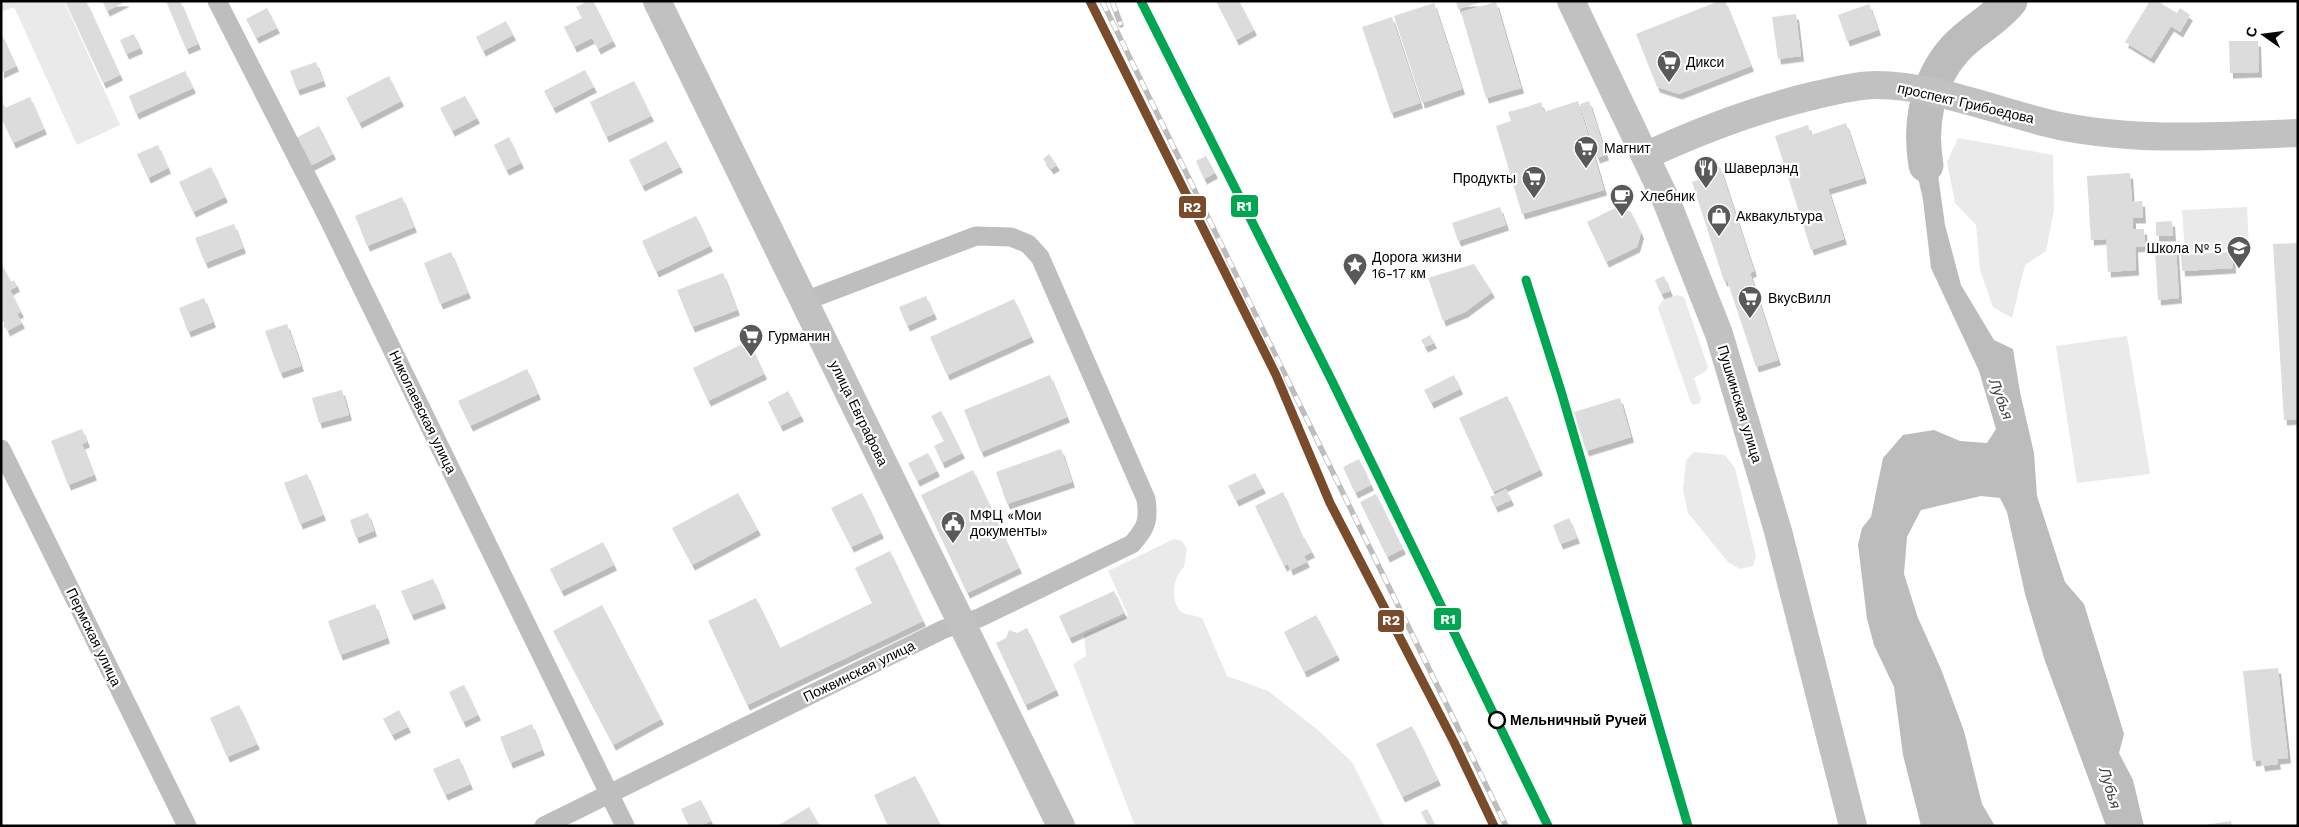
<svg xmlns="http://www.w3.org/2000/svg" width="2299" height="827" font-family="'Work Sans',sans-serif">
<style>
.green{fill:#eaeaea}
.water{fill:#bcbcbc}
.lines{fill:none;stroke-linecap:round;stroke-linejoin:round}
.river{stroke:#bcbcbc;stroke-width:35}
.building{fill:#dcdcdc;filter:url(#shadow)}
.street{stroke:#bebebe;stroke-width:19}
.secondary{stroke:#c1c1c1;stroke-width:28}
.rail-casing{stroke:#bdbdbd;stroke-width:5.5}
.rail{stroke:#fff;stroke-width:4;stroke-dasharray:11;stroke-linecap:butt}
.rail-1-casing{stroke:#fff;stroke-width:12}
.rail-2-casing{stroke:#fff;stroke-width:12}
.rail-1{stroke:#00a651;stroke-width:9}
.rail-2{stroke:#7a4b2a;stroke-width:9}
.stop-dot{fill:#fff;stroke:#000;stroke-width:2.5}
.labels{text-anchor:middle;stroke-width:4.5;stroke-linejoin:round;paint-order:stroke}
.poi-label{font-size:14px;fill:#000;stroke:#fff;text-anchor:start}
.street-label{font-size:14px;fill:#000;stroke:#fff}
.stop-label{font-size:14px;font-weight:bold;fill:#000;stroke:#fff;text-anchor:start}
.water-label{font-size:15px;font-style:italic;fill:#404040;stroke:#fff}
.line-badge{stroke:#fff;stroke-width:2}
.badge-label{font-size:14px;text-anchor:middle;font-weight:bold;fill:#fff}
</style>
<defs>
<filter id="shadow"><feDropShadow dx="3" dy="5.5" stdDeviation="0" flood-color="#0004"/></filter>
</defs>
<rect width="100%" height="100%" fill="#fff"/>
<path class="green" d="M1,1H64L120,125L77,145L14,7L1,12Z
M1958,138L2053,155L2054,210L2046,251L2025,265L2012,318L1993,307L1980,270L1976,225L1955,203L1947,162Z
M2247,207L2249,248L2185,252L2182,210Z
M1677,295L1684,297L1708,367L1706,371L1694,378L1701,399L1700,403L1694,405L1691,403L1658,308L1662,301Z
M2127,336L2150,474L2077,483L2056,346Z
M1694,452L1725,455L1735,468L1756,556L1753,566L1740,569L1728,562L1688,513L1683,490L1686,460Z
M1174,539L1182,541L1187,549L1184,567C1173,576 1169,604 1183,613C1187,615 1196,615 1202,618L1227,676L1268,691L1318,730L1352,762L1384,826H1135L1073,664L1086,656L1084,634L1128,615L1108,571Z"/>
<path class="water" d="M1909,113L1940,121L1936,161L1945,225L1961,285L1994,340L2013,349L2020,392L2034,453L2037,496L2065,582L2084,604L2124,734L2119,753L2133,780L2144,826H2106L2045,661L2025,594L2007,512L2000,498L1981,496L1921,510L1907,537L1904,574L1918,618L1941,669L1964,731L1982,804L1995,826H1921L1903,755L1894,687L1874,645L1867,619L1858,545L1862,528L1871,517L1883,458L1903,435L1934,430L1960,441L1987,443L1996,429L1979,371L1931,268L1923,200L1911,145Z"/>
<g class="lines">
<path class="river" d="M1926,165C1919,125 1927,80 1955,49C1971,31 1995,20 2010,1"/>
</g>
<path class="building" d="M65,1H86L120,75L103,83Z
M102,1H127L107,11Z
M166,1H180L198,44L186,49Z
M588,1H593L613,41L598,49L592,38L574,47L564,27L582,18L576,7Z
M1216,1H1239L1254,30L1236,40Z
M1456,1H1482V2L1458,9Z
M1719,1H1725L1751,66L1679,94L1657,87L1636,34Z
M2150,1H2157L2177,13L2180,8L2190,15L2180,32L2171,26L2151,58L2125,42Z
M1496,2L1521,88L1486,98L1461,12Z
M1434,3L1462,89L1422,103L1394,16Z
M1869,4L1878,30L1847,41L1838,15Z
M267,8L277,28L256,38L246,19Z
M1796,14L1801,56L1778,59L1772,17Z
M1392,17L1420,103L1391,113L1362,27Z
M506,21L513,35L483,51L476,37Z
M1,33L16,66L1,73Z
M134,34L140,48L126,54L120,40Z
M2229,41H2258L2259,72L2230,73Z
M316,62L323,81L297,90L290,71Z
M585,70L594,87L553,108L544,91Z
M185,71L193,88L136,114L129,96Z
M389,76L401,101L359,123L346,98Z
M634,81L651,116L606,137L590,102Z
M465,96L477,118L452,131L440,108Z
M30,97L44,129L13,143L1,117V100L5,108Z
M1578,101L1604,190L1522,214L1496,126L1511,121L1508,112L1527,107L1541,102L1544,112Z
M1589,101L1606,155L1597,158L1580,104Z
M1846,123L1864,178L1828,189L1844,239L1811,250L1775,136L1808,125L1811,135Z
M319,126L333,154L310,166L296,138Z
M509,137L521,163L506,170L494,145Z
M666,141L680,167L642,186L629,160Z
M158,145L168,168L148,178L137,154Z
M1049,154L1057,165L1051,169L1043,159Z
M1206,156L1215,173L1204,179L1196,161Z
M211,167L225,197L193,212L179,182Z
M1720,167L1754,271L1750,273L1778,360L1756,367L1727,280L1724,281L1692,182L1701,179L1699,174Z
M2130,173L2132,202L2142,201L2143,218H2133V229H2144L2145,246L2135,247L2136,270L2108,272L2106,239L2091,240L2087,176Z
M402,197L414,227L367,246L355,216Z
M1500,207L1506,225L1458,241L1452,223Z
M1617,207L1631,212L1641,233L1637,247L1606,262L1587,222Z
M696,216L710,246L656,272L642,241Z
M2172,221L2173,236H2156V222Z
M234,224L243,248L205,263L195,238Z
M2298,243V419L2284,420L2273,244Z
M2176,249L2179,298L2158,300L2155,250Z
M451,252L468,293L440,304L424,263Z
M2232,252L2233,268L2182,271L2181,255Z
M1,263L11,282L14,280L17,286L10,290L21,312L17,314L22,323L7,331L3,321L1,322Z
M1474,264L1492,292L1465,312L1443,321L1428,278Z
M723,273L737,310L692,327L677,290Z
M1664,276L1670,291L1661,294L1655,280Z
M926,296L934,314L907,326L899,307Z
M204,298L213,322L188,332L179,308Z
M1014,299L1031,337L947,375L930,337Z
M287,324L301,366L280,373L265,331Z
M1430,335L1434,343L1425,347L1421,340Z
M749,341L764,374L708,401L693,368Z
M527,369L538,394L470,426L458,401Z
M1050,375L1067,417L981,452L964,410Z
M1454,375L1460,389L1431,403L1424,390Z
M342,390L349,415L319,423L312,398Z
M788,391L801,416L780,426L768,402Z
M1507,396L1540,470L1493,492L1459,418Z
M1620,398L1631,437L1586,451L1574,412Z
M941,411L962,453L942,463L934,446L944,441L931,416Z
M82,429L87,442L82,444L94,475L68,485L51,441Z
M1061,449L1072,482L1007,504L996,472Z
M928,453L937,471L917,481L908,463Z
M1359,459L1371,485L1355,493L1343,467Z
M973,470L1019,568L967,593L921,495Z
M1255,473L1263,488L1236,501L1228,486Z
M307,474L323,515L300,524L284,483Z
M1506,489L1511,500L1495,507L1490,497Z
M1283,492L1303,538L1304,537L1312,552L1304,556L1307,562L1290,570L1288,564L1284,566L1255,506Z
M738,493L758,530L692,565L672,528Z
M862,493L881,533L851,547L831,508Z
M1376,494L1403,549L1387,557L1360,502Z
M368,513L374,531L356,538L350,520Z
M1569,518L1577,538L1560,544L1553,525Z
M603,542L614,565L561,591L550,569Z
M890,551L923,621L747,705L708,621L756,598L780,648L872,603L855,568Z
M433,579L443,603L411,615L401,591Z
M1114,591L1124,613L1069,638L1059,616Z
M375,604L387,638L340,655L328,621Z
M602,605L661,719L613,745L553,631Z
M1316,615L1337,655L1304,672L1284,632Z
M1027,628L1056,690L1025,705L996,643L1006,638L1009,630L1017,633Z
M2278,668L2288,758L2277,759L2278,764L2262,766L2261,760L2253,761L2243,671Z
M464,685L478,715L463,722L449,692Z
M239,705L257,744L227,757L210,718Z
M399,710L408,727L392,735L383,719Z
M532,724L542,750L510,763L500,737Z
M1412,726L1438,780L1402,797L1376,744Z
M459,758L470,784L445,795L433,769Z
M915,776L941,826H888L874,795Z
M701,800L711,821L701,826H689L681,809Z
M809,807L820,826H780L779,825Z
M1427,809L1435,826H1428L1421,812Z
M2231,821L2232,826H2205V825Z"/>
<g class="lines">
<path class="street" d="M217,1L326,214L625,826
M1,449L187,826
M544,826L944,629L979,618L1132,544C1147,527 1149,520 1146,499L1040,257L1028,244L1011,237L976,236L805,301"/>
<path class="secondary" d="M657,1L1061,826
M1571,1L1666,200L1719,334L1778,531L1853,826
M1645,156C1701,130 1756,109 1816,95C1835,91 1855,85 1876,85C1935,85 2001,113 2060,126C2138,142 2219,136 2298,133"/>
<defs>
<path id="rail" d="M1102,1L1506,826
M1112,1L1121,25
M1526,280L1561,391L1688,826"/>
</defs>
<use href="#rail" class="rail-casing"/>
<use href="#rail" class="rail"/>
<defs>
<path id="rail-1" d="M1141,1L1332,381L1548,826
M1526,280L1561,391L1688,826"/>
<path id="rail-2" d="M1090,1L1276,375L1330,503L1454,742L1494,826"/>
</defs>
<use href="#rail-1" class="rail-1-casing"/>
<use href="#rail-2" class="rail-2-casing"/>
<use href="#rail-1" class="rail-1"/>
<use href="#rail-2" class="rail-2"/>
</g>
<defs>
<symbol id="supermarket-pin" viewBox="-11 -11 22 30"><path d="M0 17L-7.5 6A9.5 9.5 0 1 1 7.5 6Z" fill="#595959" stroke="#fff"/><path d="M-6-5.5h2.5l.6 2H6L4.5 2H-2.5L-4.4-4H-6ZM-1.5 3.2a1.3 1.3 0 1 0 .1 0ZM3 3.2a1.3 1.3 0 1 0 .1 0Z" fill="#fff"/></symbol>
<symbol id="restaurant-pin" viewBox="-11 -11 22 30"><path d="M0 17L-7.5 6A9.5 9.5 0 1 1 7.5 6Z" fill="#595959" stroke="#fff"/><path d="M-5-6h1v4h1v-4h1v4h1v-4h1v5L-1.5 .5V6h-2V.5L-5-1ZM5-6V6H3V1.5H1.5Q1.5-4 5-6Z" fill="#fff"/></symbol>
<symbol id="cafe-pin" viewBox="-11 -11 22 30"><path d="M0 17L-7.5 6A9.5 9.5 0 1 1 7.5 6Z" fill="#595959" stroke="#fff"/><path d="M-5.5-4.5H6V0H3Q3 3.5 0 3.5H-2.5Q-5.5 3.5-5.5 0ZM3-3.2v2h1.7v-2ZM-6 4.5H4V6H-6Z" fill="#fff"/></symbol>
<symbol id="shop-pin" viewBox="-11 -11 22 30"><path d="M0 17L-7.5 6A9.5 9.5 0 1 1 7.5 6Z" fill="#595959" stroke="#fff"/><path d="M-5-2.5h2.3a2.7 3.5 0 0 1 5.4 0H5L5.5 6h-11ZM-1.5-2.5h3a1.5 2.3 0 0 0-3 0Z" fill="#fff"/></symbol>
<symbol id="school-pin" viewBox="-11 -11 22 30"><path d="M0 17L-7.5 6A9.5 9.5 0 1 1 7.5 6Z" fill="#595959" stroke="#fff"/><path d="M0-5L7-2L0 1L-7-2ZM-4 1L0 2.5L4 1V4Q0 6-4 4Z" fill="#fff"/></symbol>
<symbol id="sight-pin" viewBox="-11 -11 22 30"><path d="M0 17L-7.5 6A9.5 9.5 0 1 1 7.5 6Z" fill="#595959" stroke="#fff"/><path d="M0-6L1.8-2.2L6-1.7L2.9 1.2L3.7 5.4L0 3.3L-3.7 5.4L-2.9 1.2L-6-1.7L-1.8-2.2Z" fill="#fff"/></symbol>
<symbol id="civic-pin" viewBox="-11 -11 22 30"><path d="M0 17L-7.5 6A9.5 9.5 0 1 1 7.5 6Z" fill="#595959" stroke="#fff"/><path d="M-.6-6.5H3V-4.5H.6V-3L4-1V1h2V6H-6V1h2V-1L-.6-3ZM-1.2 2.5V6h2.4V2.5Z" fill="#fff"/></symbol>
</defs>
<g fill-rule="evenodd">
<use href="#supermarket-pin" x="1655" y="48" width="28" height="38"/>
<use href="#supermarket-pin" x="1572" y="134" width="28" height="38"/>
<use href="#restaurant-pin" x="1692" y="154" width="28" height="38"/>
<use href="#supermarket-pin" x="1520" y="164" width="28" height="38"/>
<use href="#cafe-pin" x="1608" y="182" width="28" height="38"/>
<use href="#shop-pin" x="1705" y="202" width="28" height="38"/>
<use href="#school-pin" x="2225" y="234" width="28" height="38"/>
<use href="#sight-pin" x="1341" y="251" width="28" height="38"/>
<use href="#supermarket-pin" x="1736" y="284" width="28" height="38"/>
<use href="#supermarket-pin" x="737" y="322" width="28" height="38"/>
<use href="#civic-pin" x="939" y="509" width="28" height="38"/>
</g>
<circle class="stop-dot" cx="1497" cy="720" r="8"/>
<g class="labels">
<g class="poi-label">
<text x="1686" y="67">Дикси</text>
<text x="1604" y="153">Магнит</text>
<text x="1724" y="173">Шаверлэнд</text>
<text x="1516" y="183" text-anchor="end">Продукты</text>
<text x="1640" y="201">Хлебник</text>
<text x="1736" y="221">Аквакультура</text>
<text x="2222" y="253" text-anchor="end">Школа № 5</text>
<text x="1372" y="262">Дорога жизни<tspan x="1372" dy="16">16-17 км</tspan></text>
<text x="1768" y="303">ВкусВилл</text>
<text x="768" y="341">Гурманин</text>
<text x="970" y="520">МФЦ «Мои<tspan x="970" dy="16">документы»</tspan></text>
</g>
<g class="street-label">
<text transform="translate(1966 103) rotate(13)" y="5">проспект Грибоедова</text>
<text transform="translate(1740 404) rotate(73)" y="5">Пушкинская улица</text>
<text transform="translate(423 412) rotate(64)" y="5">Николаевская улица</text>
<text transform="translate(859 413) rotate(64)" y="5">улица Евграфова</text>
<text transform="translate(94 637) rotate(64)" y="5">Пермская улица</text>
<text transform="translate(859 671) rotate(-26)" y="5">Пожвинская улица</text>
</g>
<g class="stop-label">
<text x="1510" y="725">Мельничный Ручей</text>
</g>
<g class="water-label">
<text transform="translate(2001 399) rotate(69)" y="5">Лубья</text>
<text transform="translate(2110 788) rotate(73)" y="5">Лубья</text>
</g>
</g>
<g class="line-badge">
<rect x="1230" y="194" width="29" height="24" rx="5" fill="#00a651"/>
<rect x="1178" y="195" width="29" height="24" rx="5" fill="#7a4b2a"/>
<rect x="1433" y="607" width="29" height="24" rx="5" fill="#00a651"/>
<rect x="1377" y="609" width="28" height="24" rx="5" fill="#7a4b2a"/>
</g>
<g class="badge-label">
<text x="1244" y="211">R1</text>
<text x="1192" y="212">R2</text>
<text x="1448" y="624">R1</text>
<text x="1391" y="625">R2</text>
</g>
<rect width="2299" height="827" fill="none" stroke="#000000" stroke-width="5"/>
<g transform="translate(2264 35) rotate(284)" stroke="#ffffff" stroke-width="4" paint-order="stroke">
<path d="M0-4L9 19L0 12L-9 19Z" fill="#000000"/>
<text y="-8" font-size="14" font-weight="bold" text-anchor="middle" fill="#000000">С</text>
</g>
</svg>
